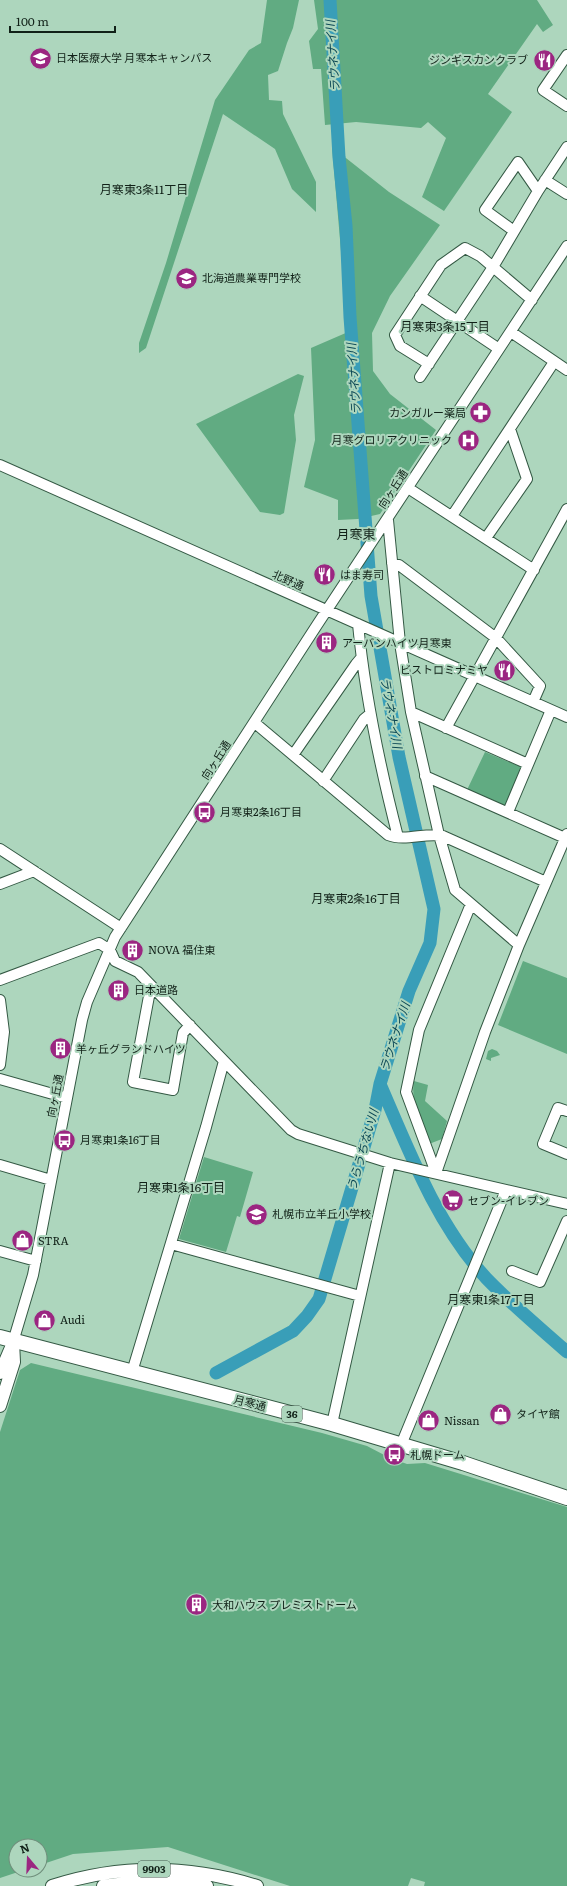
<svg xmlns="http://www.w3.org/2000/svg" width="567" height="1886" font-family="Literata,'Noto Sans JP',serif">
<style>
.green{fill:#61ab82}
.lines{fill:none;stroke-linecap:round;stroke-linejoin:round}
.river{stroke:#399eb8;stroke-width:13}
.minor-casing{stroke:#345944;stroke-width:12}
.major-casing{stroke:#345944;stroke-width:14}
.highway-casing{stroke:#345944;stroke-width:16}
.minor{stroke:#fff;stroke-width:10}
.major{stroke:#fff;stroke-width:12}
.highway{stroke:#fff;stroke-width:14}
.labels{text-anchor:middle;stroke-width:4;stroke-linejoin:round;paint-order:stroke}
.shield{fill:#add6bd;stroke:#40574a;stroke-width:1}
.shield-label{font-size:10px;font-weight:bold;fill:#112118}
.poi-label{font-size:11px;fill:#112118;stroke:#add6bd;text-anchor:start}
.street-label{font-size:11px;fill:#112118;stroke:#add6bd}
.water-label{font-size:12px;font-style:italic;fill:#094553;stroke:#add6bd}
.neighbourhood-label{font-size:12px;fill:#112118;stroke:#add6bd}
.quarter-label{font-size:13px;fill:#112118;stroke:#add6bd}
</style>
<rect width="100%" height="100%" fill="#add6bd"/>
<path class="green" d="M267,0H299L293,28L287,43L278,71L268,75L269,100L282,101L283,114L316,182V212L292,189L275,149L223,114L146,348L139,353V343L166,263L215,100L249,50L261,43Z
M314,0H537L553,25L543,32L537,24L488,94L512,112L444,211L422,197L446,138L428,122L421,128L356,122L325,125L321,69H313L309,41L318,29Z
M332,147L389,192L440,225L390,296L372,333L373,371L390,394L436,430L380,514L358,519L338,520V500L304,487L315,440L311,348L348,332Z
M298,374L304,376L294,415L296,440L284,513L280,515L260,512L196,424Z
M485,752L521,767L522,770L507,806L505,807L467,790Z
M523,961L567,978V1054L498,1025Z
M492,1049L497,1051L500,1055L491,1058V1061L486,1059L488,1051Z
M414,1081L428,1085L425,1101L447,1121L442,1139L429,1144C421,1124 410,1102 414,1081Z
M204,1157L253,1172L240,1217L237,1216L226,1252L179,1239Z
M31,1363L322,1433L367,1446L390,1458L407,1464L425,1463L567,1507V1886H424L425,1882L411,1878L408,1886H290L168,1847L73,1854L40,1865V1846H16V1870H24L0,1878V1432L20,1370Z"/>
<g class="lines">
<path class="river" d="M380,1084C409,1151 436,1223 486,1278C511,1304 540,1328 567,1352
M216,1373L293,1331L307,1316L319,1299L375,1110L380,1084L409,991L430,943L434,909L399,757L371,596L350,317L346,226L339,157L330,0"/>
<defs>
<path id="minor" d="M567,55L543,90L567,106
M545,180L567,194
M514,231L485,210L518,162L538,191
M420,296L499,349
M511,332L567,370
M429,364L400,346L395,335L441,265L465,248L480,256L532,300
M420,377L493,267L538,191L567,147
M0,465L567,717
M408,488L534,570
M452,516L554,362
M388,520L400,643L411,712L439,835L455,890L519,945
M486,538L527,479L510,429
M392,563L399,565L496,638L540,686L533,702
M358,624C365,697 380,767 398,837
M411,712L528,764
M255,723L388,835C406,842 425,832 443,836L546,882
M446,728L567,509
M293,755L356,664L361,658
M425,776L565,838
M323,781L364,719L370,714
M508,812L551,710
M0,849L121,928
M0,884L34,871
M0,980L99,943L110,950L115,961L138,972L291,1130L298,1134L390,1163L567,1204
M154,988L149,996L133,1082L173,1090L183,1033L190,1025
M0,1000L4,1032L0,1065
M0,1079L67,1098
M567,1111L558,1108L543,1144L567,1154
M0,1165L51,1180
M436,1173L485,1032L519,945L567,834
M436,1173L406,1092L419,1030L471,904
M171,1244L360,1296
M0,1251L36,1261
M512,1271L540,1282L567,1221
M13,1342L33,1275L82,1020L87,1002L115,937L317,625L567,246
M132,1372L206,1127L224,1061
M332,1424L390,1163
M401,1445L506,1190"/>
<path id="major" d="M0,1373L13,1343
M0,1406L14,1362L13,1342
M52,1886C120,1864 189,1865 257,1886
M103,1886C137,1880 173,1880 207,1886"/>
<path id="highway" d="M0,1337L332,1424L463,1463L567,1498"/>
</defs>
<use href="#minor" class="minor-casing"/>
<use href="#major" class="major-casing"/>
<use href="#highway" class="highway-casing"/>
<use href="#minor" class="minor"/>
<use href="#major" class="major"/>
<use href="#highway" class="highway"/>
</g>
<defs>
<symbol id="university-disc" viewBox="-11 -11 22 22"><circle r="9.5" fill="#9b2681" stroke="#add6bd"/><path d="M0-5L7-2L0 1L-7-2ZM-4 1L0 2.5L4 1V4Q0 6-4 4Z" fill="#fff"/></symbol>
<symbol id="restaurant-disc" viewBox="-11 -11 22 22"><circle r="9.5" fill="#9b2681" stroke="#add6bd"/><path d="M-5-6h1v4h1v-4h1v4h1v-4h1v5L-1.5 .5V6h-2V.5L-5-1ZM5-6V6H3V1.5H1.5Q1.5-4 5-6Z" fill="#fff"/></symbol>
<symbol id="pharmacy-disc" viewBox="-11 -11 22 22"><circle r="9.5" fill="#9b2681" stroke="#add6bd"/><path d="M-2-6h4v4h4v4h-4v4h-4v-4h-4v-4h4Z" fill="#fff"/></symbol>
<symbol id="hospital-disc" viewBox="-11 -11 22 22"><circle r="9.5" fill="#9b2681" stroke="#add6bd"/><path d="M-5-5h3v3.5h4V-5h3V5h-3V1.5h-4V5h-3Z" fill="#fff"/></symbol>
<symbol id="building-disc" viewBox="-11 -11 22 22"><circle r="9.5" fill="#9b2681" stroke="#add6bd"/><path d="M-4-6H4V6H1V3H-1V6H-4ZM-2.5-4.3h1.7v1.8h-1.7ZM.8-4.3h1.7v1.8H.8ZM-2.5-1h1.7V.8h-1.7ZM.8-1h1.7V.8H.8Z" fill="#fff"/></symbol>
<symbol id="bus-disc" viewBox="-11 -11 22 22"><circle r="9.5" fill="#9b2681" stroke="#add6bd"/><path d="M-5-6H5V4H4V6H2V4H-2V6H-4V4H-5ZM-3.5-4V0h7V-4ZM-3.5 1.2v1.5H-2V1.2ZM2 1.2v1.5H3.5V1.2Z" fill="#fff"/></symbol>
<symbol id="supermarket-disc" viewBox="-11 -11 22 22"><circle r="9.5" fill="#9b2681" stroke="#add6bd"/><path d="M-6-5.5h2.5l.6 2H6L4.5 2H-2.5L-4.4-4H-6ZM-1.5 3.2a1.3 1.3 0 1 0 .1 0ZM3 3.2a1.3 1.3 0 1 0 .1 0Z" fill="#fff"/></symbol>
<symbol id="school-disc" viewBox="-11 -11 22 22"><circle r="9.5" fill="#9b2681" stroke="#add6bd"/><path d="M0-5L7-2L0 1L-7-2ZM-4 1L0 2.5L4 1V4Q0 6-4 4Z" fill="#fff"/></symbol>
<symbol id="shop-disc" viewBox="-11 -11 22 22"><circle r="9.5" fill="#9b2681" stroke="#add6bd"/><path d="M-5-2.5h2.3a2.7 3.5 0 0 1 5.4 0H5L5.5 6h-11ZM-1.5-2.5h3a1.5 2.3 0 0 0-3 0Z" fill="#fff"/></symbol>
</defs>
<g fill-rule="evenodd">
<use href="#university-disc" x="28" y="46" width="25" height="25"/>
<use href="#restaurant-disc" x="532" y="48" width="25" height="25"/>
<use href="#university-disc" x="174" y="266" width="25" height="25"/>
<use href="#pharmacy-disc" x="468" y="400" width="25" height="25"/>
<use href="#hospital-disc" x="456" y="428" width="25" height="25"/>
<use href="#restaurant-disc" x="312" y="562" width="25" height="25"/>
<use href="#building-disc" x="314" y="630" width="25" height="25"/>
<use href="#restaurant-disc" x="492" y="658" width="25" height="25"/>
<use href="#bus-disc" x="192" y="800" width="25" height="25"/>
<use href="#building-disc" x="120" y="938" width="25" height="25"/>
<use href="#building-disc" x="106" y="978" width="25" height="25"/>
<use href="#building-disc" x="48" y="1036" width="25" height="25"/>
<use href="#bus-disc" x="52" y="1128" width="25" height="25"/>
<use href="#supermarket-disc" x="440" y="1188" width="25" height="25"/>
<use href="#school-disc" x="244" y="1202" width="25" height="25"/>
<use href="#shop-disc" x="10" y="1228" width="25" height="25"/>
<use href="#shop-disc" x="32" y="1308" width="25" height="25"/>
<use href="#shop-disc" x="488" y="1402" width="25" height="25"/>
<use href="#shop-disc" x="416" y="1408" width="25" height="25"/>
<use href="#bus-disc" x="382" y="1442" width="25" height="25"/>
<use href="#building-disc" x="184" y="1592" width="25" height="25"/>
</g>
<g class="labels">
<g class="shield">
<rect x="282" y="1406" width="20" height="16" rx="3"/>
<rect x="138" y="1861" width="32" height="16" rx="3"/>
</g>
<g class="shield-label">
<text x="292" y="1418">36</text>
<text x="154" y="1873">9903</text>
</g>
<g class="poi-label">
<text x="56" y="62">日本医療大学 月寒本キャンパス</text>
<text x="528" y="64" text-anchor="end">ジンギスカンクラブ</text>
<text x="202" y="282">北海道農業専門学校</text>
<text x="466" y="417" text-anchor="end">カンガルー薬局</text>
<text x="452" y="444" text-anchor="end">月寒グロリアクリニック</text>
<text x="340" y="579">はま寿司</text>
<text x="342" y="647">アーバンハイツ月寒東</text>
<text x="488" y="674" text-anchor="end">ビストロミナミヤ</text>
<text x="220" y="816">月寒東2条16丁目</text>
<text x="148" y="954">NOVA 福住東</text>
<text x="134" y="994">日本道路</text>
<text x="76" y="1053">羊ヶ丘グランドハイツ</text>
<text x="80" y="1144">月寒東1条16丁目</text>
<text x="468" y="1205">セブン-イレブン</text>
<text x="272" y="1218">札幌市立羊丘小学校</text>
<text x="38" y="1245">STRA</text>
<text x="60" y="1324">Audi</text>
<text x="516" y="1418">タイヤ館</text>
<text x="444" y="1425">Nissan</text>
<text x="410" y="1459">札幌ドーム</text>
<text x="212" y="1609">大和ハウス プレミストドーム</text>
</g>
<g class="street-label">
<text transform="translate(393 489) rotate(-57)" y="4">向ヶ丘通</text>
<text transform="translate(288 580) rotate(24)" y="4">北野通</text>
<text transform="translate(216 760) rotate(-57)" y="4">向ヶ丘通</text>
<text transform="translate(55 1096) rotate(-79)" y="4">向ヶ丘通</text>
<text transform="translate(250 1403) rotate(14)" y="4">月寒通</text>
</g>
<g class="water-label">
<text transform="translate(333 56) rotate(-94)" y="4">ラウネナイ川</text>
<text transform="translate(354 379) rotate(-94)" y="4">ラウネナイ川</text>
<text transform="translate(391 713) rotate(80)" y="4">ラウネナイ川</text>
<text transform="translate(395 1037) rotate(-72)" y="4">ラウネナイ川</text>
<text transform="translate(363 1150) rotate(-74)" y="4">うらうちない川</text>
</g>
<g class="neighbourhood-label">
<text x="144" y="194">月寒東3条11丁目</text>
<text x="445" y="331">月寒東3条15丁目</text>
<text x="356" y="903">月寒東2条16丁目</text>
<text x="181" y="1192">月寒東1条16丁目</text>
<text x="491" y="1304">月寒東1条17丁目</text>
</g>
<g class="quarter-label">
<text x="356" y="539">月寒東</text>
</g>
</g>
<g transform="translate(28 1858) rotate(341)"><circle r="19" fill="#add6bd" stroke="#6f8e7b"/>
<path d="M0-3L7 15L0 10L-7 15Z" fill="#9b2681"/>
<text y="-6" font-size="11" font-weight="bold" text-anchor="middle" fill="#112118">N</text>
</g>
<path d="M10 26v6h105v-6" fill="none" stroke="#112118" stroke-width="2"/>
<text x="16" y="26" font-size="12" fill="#112118" stroke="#add6bd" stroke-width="3" paint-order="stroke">100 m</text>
</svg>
